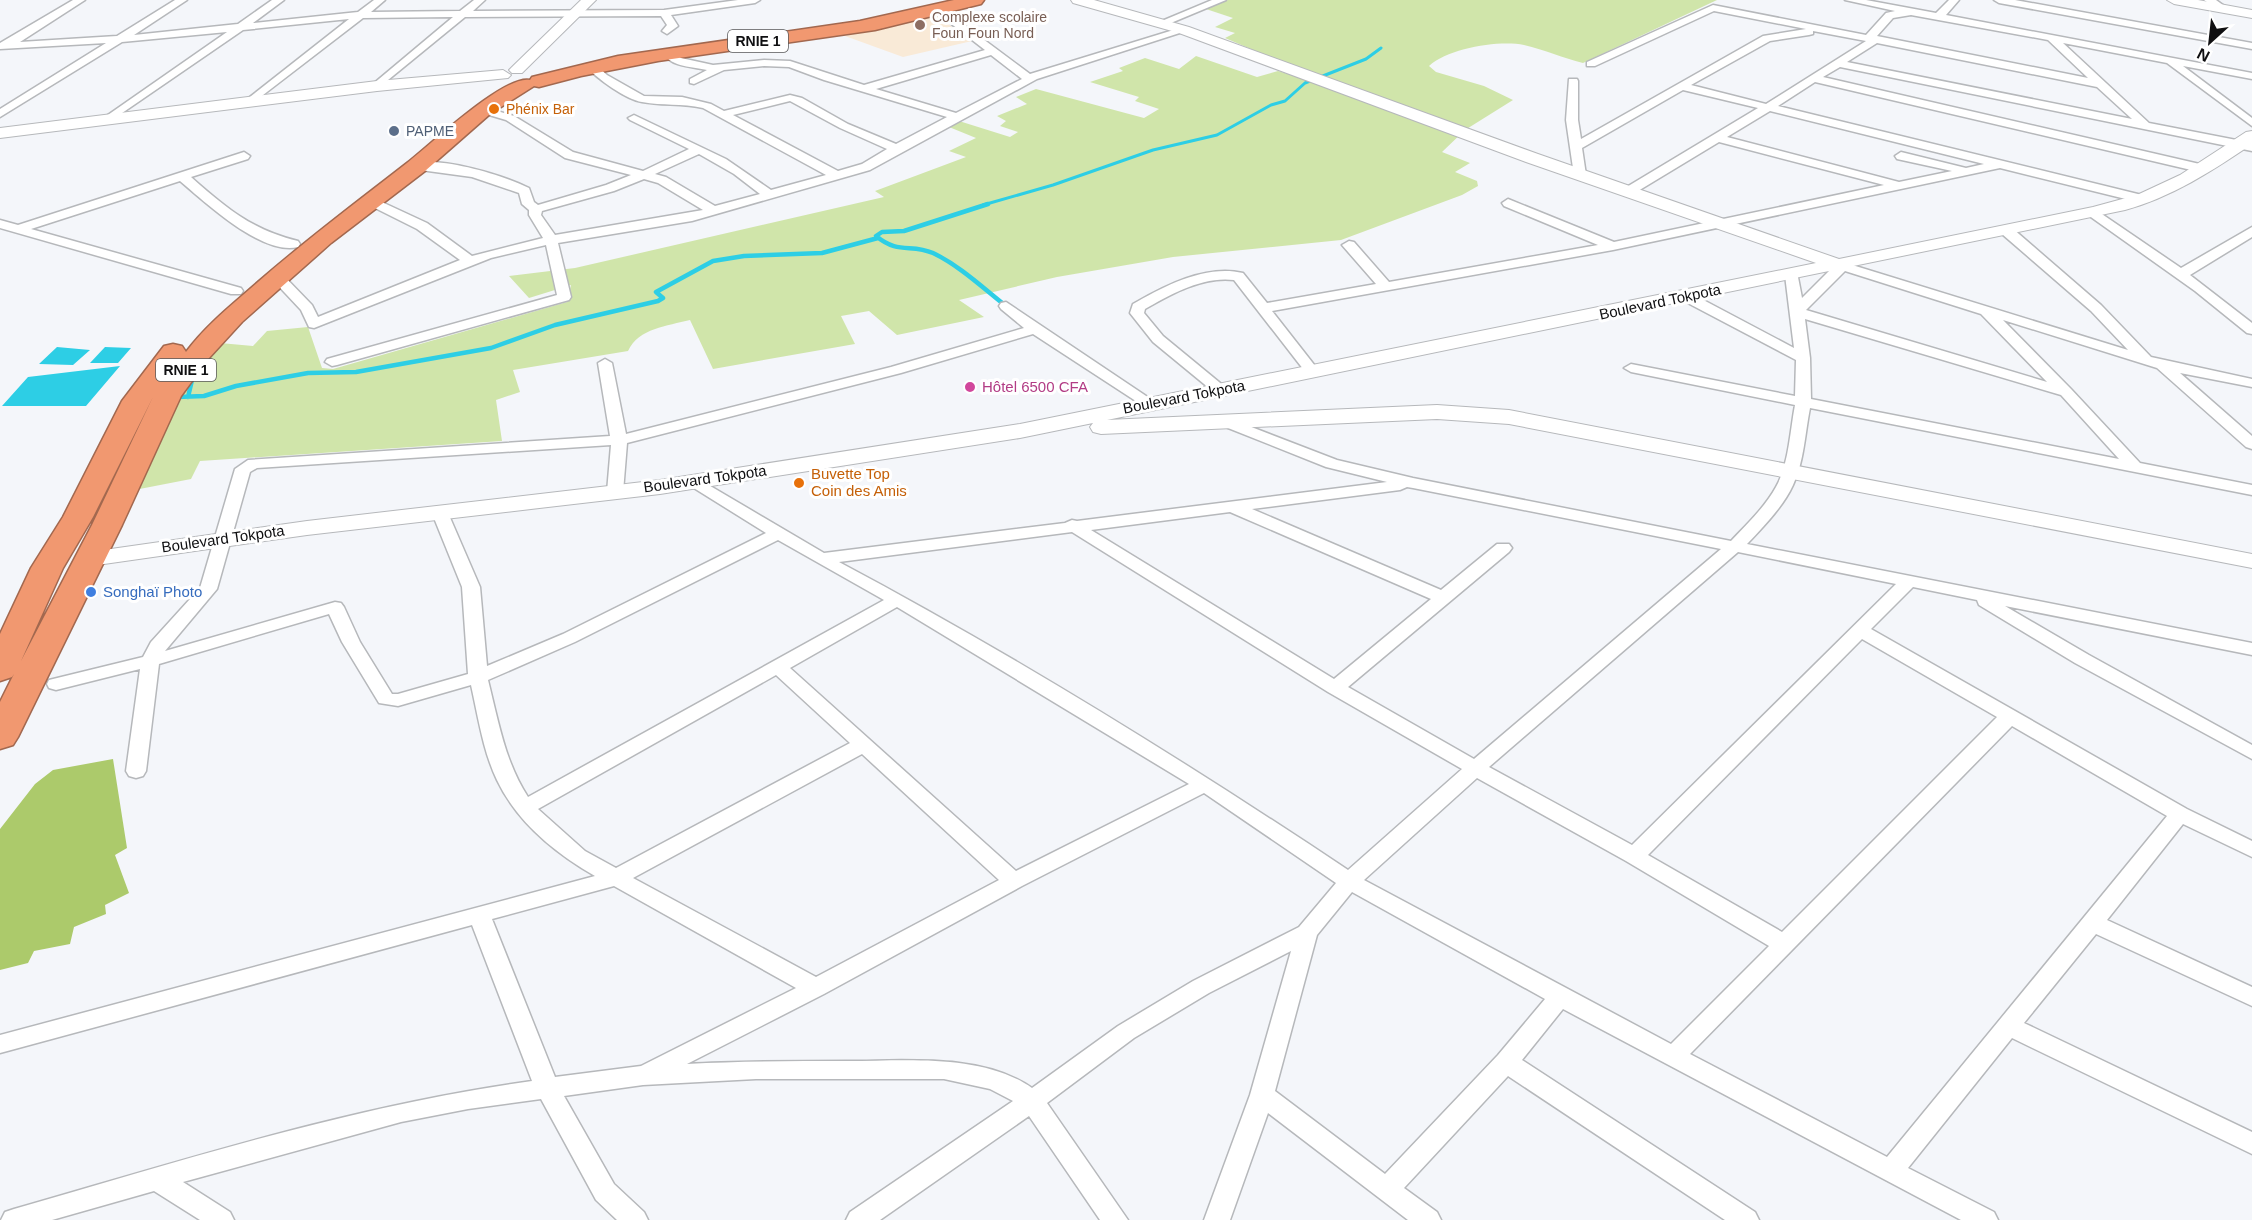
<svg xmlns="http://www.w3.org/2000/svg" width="2252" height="1220" font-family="Arial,sans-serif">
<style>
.education{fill:#f9ead7}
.green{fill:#d0e5aa}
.forest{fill:#acca6b}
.water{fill:#2dcee5}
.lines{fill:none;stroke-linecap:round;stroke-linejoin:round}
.stream-far1{stroke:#2dcee5;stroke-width:3}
.stream{stroke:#2dcee5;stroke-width:4.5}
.street-casing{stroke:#b6b8bb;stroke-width:3}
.secondary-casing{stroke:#b6b8bb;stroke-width:2}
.highway-casing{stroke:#a2684f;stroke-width:3}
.street{fill:#fff;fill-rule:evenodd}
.secondary{fill:#fff;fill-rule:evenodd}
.highway{fill:#f19870;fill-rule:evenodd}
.education-dot{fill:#8d6e63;stroke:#fff;stroke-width:2}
.food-dot{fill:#e8710a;stroke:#fff;stroke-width:2}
.service-dot{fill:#5c6f8a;stroke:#fff;stroke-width:2}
.hotel-dot{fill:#d1479c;stroke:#fff;stroke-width:2}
.shop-dot{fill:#3f7fe0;stroke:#fff;stroke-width:2}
.labels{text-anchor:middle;stroke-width:6;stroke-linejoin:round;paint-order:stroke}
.far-education-label{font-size:14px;fill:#785e54;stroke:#fff;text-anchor:start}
.shield{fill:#fff;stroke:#575758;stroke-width:1.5}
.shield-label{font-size:14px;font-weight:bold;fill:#0f0f11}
.far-food-label{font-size:14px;fill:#c56008;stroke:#fff;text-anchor:start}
.far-service-label{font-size:14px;fill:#4e5e75;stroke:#fff;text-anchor:start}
.street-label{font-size:15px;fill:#0f0f11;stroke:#fff}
.hotel-label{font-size:15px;fill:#b23c85;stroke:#fff;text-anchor:start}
.food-label{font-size:15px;fill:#c56008;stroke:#fff;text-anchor:start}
.shop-label{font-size:15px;fill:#366cbe;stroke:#fff;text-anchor:start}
</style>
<rect width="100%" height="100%" fill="#f4f6fa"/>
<path class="education" d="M934,14L972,41L903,57L845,36Z"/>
<path class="green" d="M1228,0H1717L1583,63C1563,58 1545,50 1524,45C1499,40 1449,48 1429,66L1436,72L1484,86L1513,100L1465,130L1442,152L1470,163L1455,172L1477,181L1478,186L1462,195L1341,240L1173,257L1057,277L959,300L984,317L897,335L869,311L841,316L855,344L713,369L690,320C667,326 639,328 628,351L513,370L520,392L496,400L502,441L200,461L191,479L119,493L158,404L220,343L253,346L267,331L308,327L322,368L333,369L567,302L571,285L529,298L509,276L575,268L884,197L875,191L966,157L949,151L976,138L949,127L959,121L1010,137L1018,132L1000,126L1006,121L997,116L1027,104L1016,97L1036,89L1144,118L1159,109L1135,101L1139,97L1090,82L1123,71L1119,68L1145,58L1179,69L1196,56L1257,77L1278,71L1288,74L1300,70L1225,38L1235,33L1215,27L1233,18L1206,9Z"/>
<path class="forest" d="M113,759L127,848L115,855L129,893L105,905L106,914L74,927L70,944L34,951L28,963L0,970V829L35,784L53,770Z"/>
<path class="water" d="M57,347L90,350L73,365L39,364Z
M105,347L131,348L118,363H90Z
M120,366L86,406H2L28,377Z"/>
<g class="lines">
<path class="stream-far1" d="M983,205L1053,185L1153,150L1217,135L1271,105L1285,101L1305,83L1366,59L1381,48"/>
<path class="stream" d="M988,204L904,231L882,232L876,236C899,255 911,243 933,253C960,266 983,288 1006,306
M177,397L204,396L236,386L308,373L356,372L491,348L555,325L658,301L663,298L656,292L713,261L744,256L822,253L878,238
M188,397L193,376"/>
<defs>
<path id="street" d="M73,0H85L20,42L117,36L175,0H187L134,35L238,24L272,0H284L253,23L358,12L374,0H385L371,12L460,11L474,0H485L473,11L664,10L738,0H760L755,3L671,15L678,26L667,34L662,31L667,25L661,16L465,17L377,89L371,86L373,84L453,17L363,18L250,105L244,102L246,100L349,19L243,30L109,122L105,121V117L227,32L122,42L0,117V109L106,43L0,49V43Z
M1212,0H1226L1166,25L1157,23Z
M1845,0H1866L1936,13L1949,0H1959L1946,15L2252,73V79L2183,66L2252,118V126L2167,63L2063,43L2149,123L2252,143V151L1840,67L1823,77L2204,165L2210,169L2204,173L1815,82L1778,106L2146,196L2148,199L2142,203L2000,168L1613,250L1272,311L1319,371L1312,375L1307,374L1234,280C1203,276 1171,294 1145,309L1144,313L1163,336L1225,387L1228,390L1225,393H1215L1153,342L1130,313L1133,304C1164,286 1206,264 1243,273L1267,303L1376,284L1342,245L1349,241L1354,242L1389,282L1598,245L1504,206L1502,203L1508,199L1614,242L1884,185L1719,142L1633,194H1625L1623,191L1625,188L1758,108L1683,90L1582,148L1586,175L1580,179L1574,175L1566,120L1569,79H1577L1578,81V120L1581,139L1763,36L1806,29L1714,11L1595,66H1587V62L1713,5L1866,35L1886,13L1895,11ZM1911,15L2048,40L2088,78L1877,36L1893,18ZM1813,31L1866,41L1766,104L1691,85L1770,41L1809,35L1813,34ZM1877,43L2097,87L2132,119L1847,62ZM1770,111L1984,164L1966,168L1901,152L1895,156L1897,159L1952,171L1899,182L1727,137Z
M1994,0H2015L2252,43V49L1999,3Z
M2204,0H2216L2227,8L2218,10Z
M940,7L1030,74L1180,28L1189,30L1037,79L870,170L692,221L558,243L571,297L569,300L337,365L332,366L325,362L327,359L557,295L546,245L491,258L314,328L309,327L301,310L270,277L272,274H282L312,305L318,317L460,260L417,229L367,204L365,201L367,198L371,197L427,223L472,256L543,238L529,215V210L522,204L519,193L472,177L413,169V163C442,157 503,175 529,188L534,202L538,205L606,185L631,175L565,158L506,120L479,112V108L483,107L514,116L573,152L643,171L689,149L630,120L628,118L634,115L726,159L771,190L826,175L703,108C681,103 663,106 642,102C627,100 596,78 587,67L588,65H596L607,75L644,96L682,97L711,104L724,111L790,95L802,98L848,124L896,144L947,117L824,80L789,67L764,66L724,70L694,84L690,83V79L707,70C694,67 671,67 664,54L669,51L681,58L713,65L764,60L790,61L864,85L985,50L936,12V8ZM991,55L1022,79L956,113L876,89ZM790,101L840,128L887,149L862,164L838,171L733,115ZM699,154L734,174L760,194L715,206L666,177L655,174ZM644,179L658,183L703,210L555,235L541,215L542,211L614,191Z
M244,152L250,156L248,159L191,177C226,208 252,230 298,241L300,244L298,247C262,256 205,202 180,181L31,229L241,288L243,291L241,294H231L0,228V220L18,225Z
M2093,208L2181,268L2252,227V237L2190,275L2252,323V334L2247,333L2195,291L2088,215L2087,212Z
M2007,227L2012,228L2101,305L2151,357L2252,379V387L2180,373L2252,436V449L2246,447L2157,368L2003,320L2071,389L2140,463L2252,485V495L1810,408C1805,433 1804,462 1793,485C1783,507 1763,527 1747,544L2252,643V655L2005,606L2089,655L2252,745V759L2075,663L1979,605L1977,600L1913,587L1871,629L2187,809L2252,841V857L2183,824L2107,920L2252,987V1006L2096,934L2024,1023L2252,1132V1154L2012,1038L1908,1168L1994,1212L1998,1220H1961L1563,1009L1522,1060L1755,1212L1759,1220H1725L1508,1076L1404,1188L1437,1212L1441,1220H1408L1268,1113L1230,1220H1204L1250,1095L1291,951L1209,993L1134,1038L1047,1103L1128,1220H1100L1029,1116L880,1220H846L850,1212L1013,1101L990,1089L944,1079H756L643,1085L564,1096L614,1184L644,1212L648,1220H617L596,1200L541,1099L468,1109L401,1122L183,1182L230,1212L234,1220H200L154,1191L52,1220H1L5,1212L14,1209C185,1160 355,1105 532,1081L472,925L0,1053V1035L595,876C555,853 517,822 497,780C483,751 478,716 471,685L398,706L379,703L342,642L329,614L159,664L146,771L143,776L136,778L129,776L126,771L140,669L56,690L49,688L47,684L49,680L143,657L151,642L200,588L235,469L248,460L610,436L598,363L605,359L612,363L626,434L891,367L1024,328L1001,309L999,306L1001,303L1006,302L1158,404L1155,407H1145L1033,334L901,373L627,443L623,492L615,497L607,492L611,445L257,468L250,472L217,589L165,651L335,602L341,603L344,607L360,642L392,694H398L468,674L462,587L432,513L440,508L448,513L480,587L487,666L563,634L766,533L689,485L687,482L695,477L824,553L1065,523L1072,520L1077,521L1387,482L1326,467L1218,424L1215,421L1223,416L1337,460L1413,478L1731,541C1747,524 1765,507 1776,487C1789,464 1790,431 1795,405L1631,372L1624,368L1631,364L1795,396L1796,360L1682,300L1680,297L1682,294H1692L1794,348L1785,275L1792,271L1797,272L1802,298L1833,267L1829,264L1831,261L1836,260L2128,350L2091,311L2002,234L2001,231L2002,228ZM1845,271L1981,314L2047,382L1806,310ZM1805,319L2061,395L2119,459L1811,399L1810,358ZM1407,487L1413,488L1721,549L1474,759L1348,687L1509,552L1512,548L1509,544H1497L1441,590L1252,509L1400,490ZM1230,512L1431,599L1334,679L1091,530ZM1072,532L1328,692L1462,769L1348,870C1183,760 1014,655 839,562ZM778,540L884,600L528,797C505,762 498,720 488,680L575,642ZM1738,552L1896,584L1632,845L1489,767ZM897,607L1189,784L1016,871L790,668ZM1862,639L1997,717L1782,932L1648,855ZM776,675L850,743L616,868L585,851L538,809ZM2012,726L2167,816L1887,1157L1690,1054ZM862,754L999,880L816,977L633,878ZM1477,778L1626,861L1769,946L1671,1044L1364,880ZM1204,793L1336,883L1299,927L1193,981L1118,1026L1032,1088C982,1053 905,1061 848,1061C794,1061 740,1061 687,1064L824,994L1022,886ZM614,886L796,988L641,1066L555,1077L492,919ZM1352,892L1545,999L1498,1055L1385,1174L1275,1091L1317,935Z"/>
<path id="secondary" d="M581,0H596L522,73H512L509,70L512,67Z
M1071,0H1094L1189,27L1538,154L1839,259L2093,207L2137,195L2180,175L2246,132L2252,131V144C2212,171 2172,197 2125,210L1107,420L1437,405L1509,410L2252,554V568L1509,424L1437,419L1101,434L1093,432L1090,427L1093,423L1020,438L660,494L307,535L90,566L81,564L78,559L81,554L90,552L307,521L660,480L1020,424L1816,263L1526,162L1179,33L1073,3Z
M2167,0H2198L2252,10V18L2174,4Z
M503,70L511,75L508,78L377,91L0,138V128L377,81Z"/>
<path id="highway" d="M954,0H984L981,4L875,30L658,61L581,76L539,87L534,86L490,114L425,171L331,243L242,322L209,358L181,396L122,525L18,737L13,745L0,749V702L14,674L12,677L0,681V634L31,568L63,517L122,401L164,346L173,344L182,346L186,352C206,325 233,304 258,282C306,240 357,202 407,163C429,146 505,74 530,80L532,77L618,56L860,21ZM153,397L92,525L21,661L63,568L93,517Z"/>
</defs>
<use href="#street" class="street-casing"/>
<use href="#secondary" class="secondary-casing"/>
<use href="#highway" class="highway-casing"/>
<use href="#street" class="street"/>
<use href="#secondary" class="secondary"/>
<use href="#highway" class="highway"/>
</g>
<circle class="education-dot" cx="920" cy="25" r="6"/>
<g class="food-dot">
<circle cx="494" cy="109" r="6"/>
<circle cx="799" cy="483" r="6"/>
</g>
<circle class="service-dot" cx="394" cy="131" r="6"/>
<circle class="hotel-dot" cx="970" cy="387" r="6"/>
<circle class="shop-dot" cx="91" cy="592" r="6"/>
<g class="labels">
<g class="far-education-label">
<text x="932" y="22">Complexe scolaire<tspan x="932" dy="16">Foun Foun Nord</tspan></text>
</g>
<g class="shield">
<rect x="728" y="30" width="60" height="22" rx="4.5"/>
<rect x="156" y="359" width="60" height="22" rx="4.5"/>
</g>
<g class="shield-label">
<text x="758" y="46">RNIE 1</text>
<text x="186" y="375">RNIE 1</text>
</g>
<g class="far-food-label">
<text x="506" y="114">Phénix Bar</text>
</g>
<g class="far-service-label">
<text x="406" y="136">PAPME</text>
</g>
<g class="street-label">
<text transform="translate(1660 302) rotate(-12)" y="5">Boulevard Tokpota</text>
<text transform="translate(1184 397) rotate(-11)" y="5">Boulevard Tokpota</text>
<text transform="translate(705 479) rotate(-8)" y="5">Boulevard Tokpota</text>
<text transform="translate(223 539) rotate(-8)" y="5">Boulevard Tokpota</text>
</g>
<g class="hotel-label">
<text x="982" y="392">Hôtel 6500 CFA</text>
</g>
<g class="food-label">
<text x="811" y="479">Buvette Top<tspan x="811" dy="17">Coin des Amis</tspan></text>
</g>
<g class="shop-label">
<text x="103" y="597">Songhaï Photo</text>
</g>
</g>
<g transform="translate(2210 42) rotate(207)" stroke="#ffffff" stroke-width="4.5" paint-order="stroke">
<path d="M0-4.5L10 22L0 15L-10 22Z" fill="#0f0f11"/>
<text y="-9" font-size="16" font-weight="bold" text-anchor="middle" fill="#0f0f11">N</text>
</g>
</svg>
